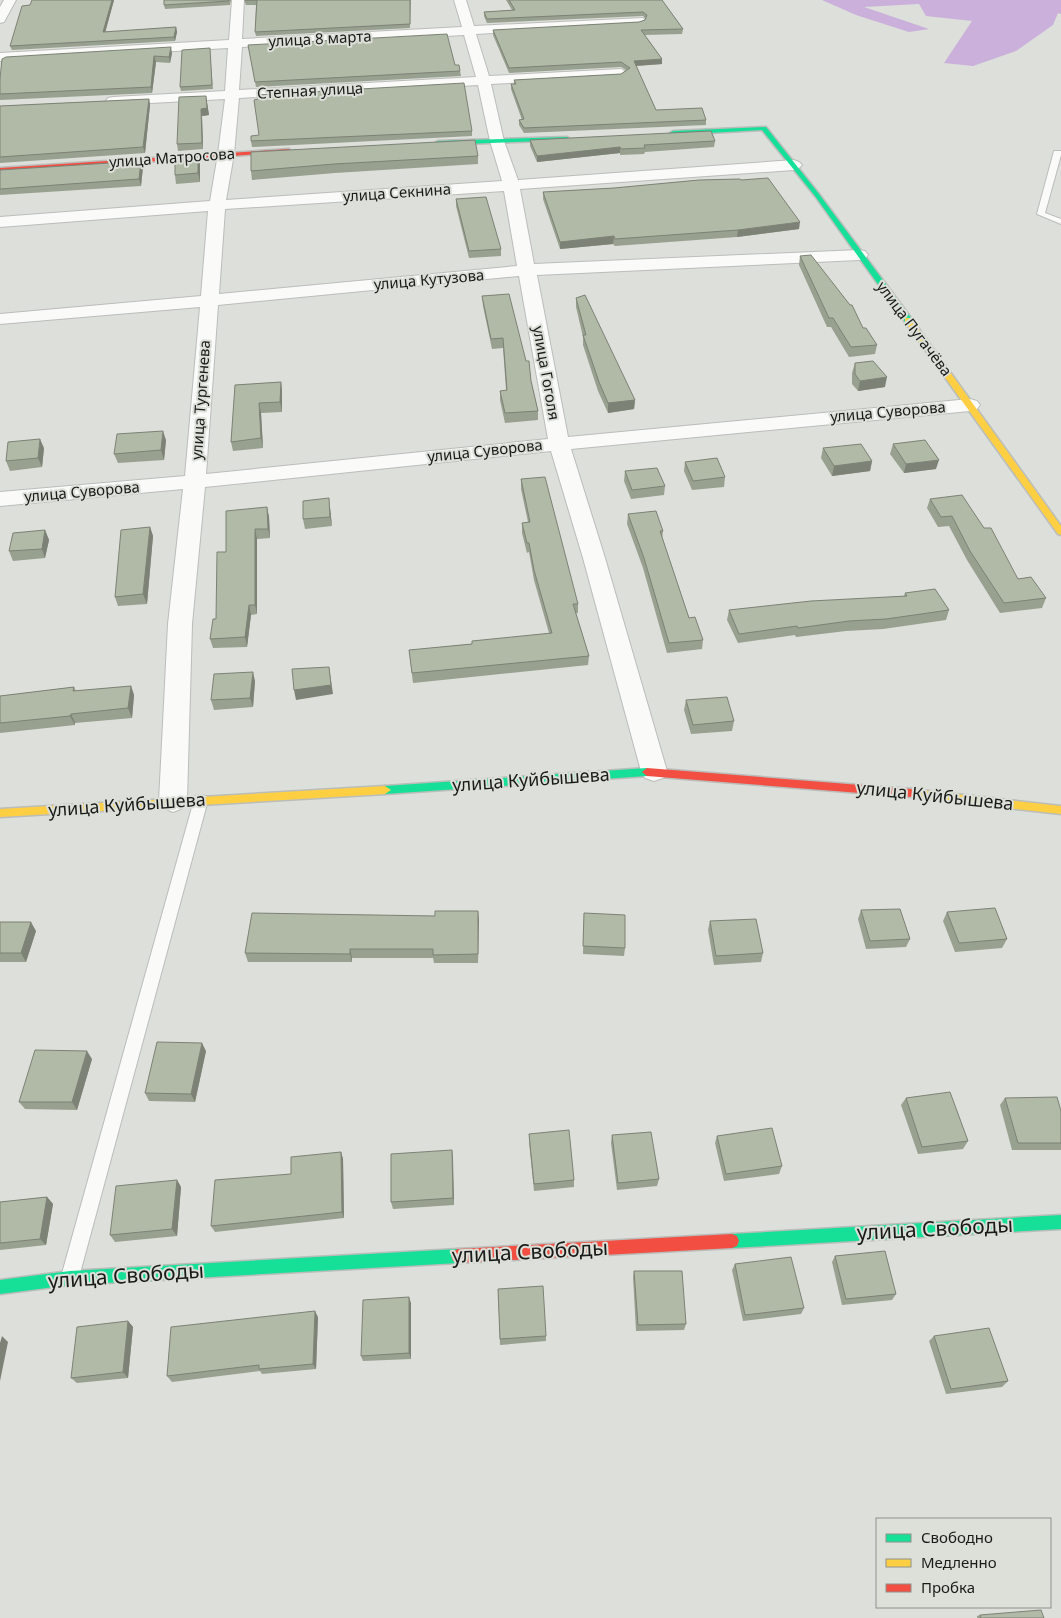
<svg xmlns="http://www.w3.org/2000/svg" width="1061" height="1618" font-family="'Noto Sans',sans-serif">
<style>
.forest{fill:#cab0db}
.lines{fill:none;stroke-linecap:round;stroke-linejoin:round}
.lane-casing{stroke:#bbbdba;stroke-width:2}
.street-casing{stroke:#bbbdba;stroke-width:2}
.fast-casing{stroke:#bbbdba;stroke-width:3}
.slow-casing{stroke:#bbbdba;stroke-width:3}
.jam-casing{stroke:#bbbdba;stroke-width:3}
.lane{fill:#fafaf9;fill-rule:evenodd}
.street{fill:#fafaf9;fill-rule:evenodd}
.fast{fill:#16e098;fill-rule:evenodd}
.slow{fill:#ffcf43;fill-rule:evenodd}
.jam{fill:#f24e42;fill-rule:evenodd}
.wall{fill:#98a090}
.shaded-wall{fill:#7c8275}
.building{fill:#b1baa7;stroke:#7c8275}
.labels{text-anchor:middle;stroke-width:4;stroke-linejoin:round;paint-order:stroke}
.far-street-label{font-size:15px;fill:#1a1b18;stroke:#dce0d9}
.street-label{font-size:18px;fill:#1a1b18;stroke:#dce0d9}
.near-street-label{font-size:21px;fill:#1a1b18;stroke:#dce0d9}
</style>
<rect width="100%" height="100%" fill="#dcdfda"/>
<path class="forest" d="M822,0H1061V14L1058,13L1053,25L1016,51L973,66L944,63L972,21L926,16L919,4L864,7L929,29L909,32L856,15Z"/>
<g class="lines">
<defs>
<path id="lane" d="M1054,151H1061V155L1045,213L1061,219V224L1037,214Z
M201,795L206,796L208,800L79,1277L76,1283L70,1286L64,1283L61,1277L194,800L196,796Z"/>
<path id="street" d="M4,0H16L4,22L0,23V7Z
M232,0H244L242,39L462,27L454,0H466L474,26L643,18L645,21L643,24L639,25L476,34L489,76L621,69L628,73L621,77L491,84L504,141L518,180L794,160L799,162L802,165L799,168L794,170L520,189L534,264L859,250L865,251L868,255L865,259L859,260L537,275L568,437L970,399L977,401L980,405L977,409L970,411L571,449L605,558L667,771L663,778L654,781L645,778L641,771L583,558L551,451L205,487L192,624L187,801L183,808L173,812L163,808L159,801L168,624L183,489L0,506V492L185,476L200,307L0,324V314L201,296L208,211L0,227V217L210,201L218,154L225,99L113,105L108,104L106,101L108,98L113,97L225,91L228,48L0,61V53L229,40ZM464,35L476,77L239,90L242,47ZM478,85L490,141L502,181L226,200L234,154L239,98ZM504,191L517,266L219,294L225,209ZM519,276L548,439L206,474L218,305Z"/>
<path id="fast" d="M766,127L819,194L911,318V322H905L815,196L762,130L673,135L670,133L673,131Z
M567,137L570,139L569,140L438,145L435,143L438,141Z
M647,768L652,772L647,776L385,794L379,790L385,786Z
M1061,1215V1229L732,1248L727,1246L725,1241L727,1236L732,1234Z
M458,1249L463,1251L465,1256L463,1261L458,1263L70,1285L0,1294V1280L70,1271Z"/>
<path id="slow" d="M905,318H911L1061,526V535L1058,534L905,322Z
M385,786L391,790L385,794L0,817V809Z
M911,789L1061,806V814L911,797L905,793Z"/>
<path id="jam" d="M289,149L290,150L287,152L0,172V168Z
M647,768L911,789L917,793L911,797L647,776L642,772Z
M732,1234L737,1236L739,1241L737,1246L732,1248L458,1263L453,1261L451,1256L453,1251L458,1249Z"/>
</defs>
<use href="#lane" class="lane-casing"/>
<use href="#street" class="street-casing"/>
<use href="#fast" class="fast-casing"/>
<use href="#slow" class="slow-casing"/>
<use href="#jam" class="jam-casing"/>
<use href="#lane" class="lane"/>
<use href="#street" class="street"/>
<use href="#fast" class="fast"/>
<use href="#slow" class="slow"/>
<use href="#jam" class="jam"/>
</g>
<path class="wall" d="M114,0L105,32L176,27L177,32L175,41L12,50L10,46L30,5Z
M231,0L230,5L165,9L164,5Z
M244,0H411L410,28L256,36L255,32L256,5H246Z
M506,0H662L683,29L682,34L645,35L662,59V64L636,66L656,110L706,120V125L524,133L519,125V120H522L511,89V84H514V80L621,74L626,70L621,67L509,73L493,35V30L639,22L645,20L646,19L643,16L487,23L484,16V12L512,10Z
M248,45L455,65L460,71L461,76L256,87Z
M210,52L213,89L181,91L180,87Z
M172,53L170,63L156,62L152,93L0,100V79Z
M149,99L150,105L145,153L0,163V106Z
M258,99L472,131V136L252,147L251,141L259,135Z
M207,103L209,115L202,116L203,149L178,151L177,144Z
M530,140L715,141L714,147L645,152L644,154L620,155V153L537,162L530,146Z
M251,152L478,156V164L335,173L252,180L251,171Z
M198,155L200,164V182L176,184L175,175Z
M141,161L143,167L141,186L0,195V170Z
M741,180L799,229L737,237L615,246L613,244L560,249L543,199V192L614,188Z
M456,199L501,249V256L469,258L456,206Z
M800,256L877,345L875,354L849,357L831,327H827L799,265Z
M482,296L531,381L538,411V420L505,423L500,400V391L506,390L503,348L492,349L483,306Z
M576,298L635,400L634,409L608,413L598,391L583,345V337L576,307Z
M855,363L885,387L858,391L852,384V373Z
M281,382L282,391V412L261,413L263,448L233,451L231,442L235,385Z
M166,440L164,460L118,463L114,454Z
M893,444L936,469L904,473L890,454Z
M44,448L42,467L10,471L6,461Z
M823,448L872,461L870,471L832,476L821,458Z
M685,462L725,477L724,487L692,490L684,471Z
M625,471L665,486L664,495L631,499L624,481Z
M521,479L578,604V613H576L589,656L588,665L413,683L409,650L472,644L549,633L534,580L529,552L527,553L522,533V523L528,522L521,489Z
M930,499L984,528L1018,579L1046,598L1042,608L1000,613L967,560L949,526L938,527L927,508Z
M267,507L269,517L270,538L257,539V614L251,615L247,647L213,648L210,639L216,619L226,552Z
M330,508L332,526L305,529L303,519Z
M628,514L663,531L662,540L689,618L703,640L702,649L667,653L643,568L627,524Z
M150,527L153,536L147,604L118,606L115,597Z
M45,530L49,540L45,558L13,561L9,551Z
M905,593L949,610L946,620L883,629L846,631L796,637L795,635L738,643L727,620L729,610L904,596Z
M255,681L253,707L214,710L211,700Z
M131,686L134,695L132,718L75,723V725L0,733V696L74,687L76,691Z
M686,700L734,721L732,731L691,734L684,710Z
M861,910L910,939L906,947L866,949L858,919Z
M478,911V963H434L433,958H352V962H248L245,953L435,916Z
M947,912L1007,939L1002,948L955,952L943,921Z
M584,913L625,948L624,956L583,954Z
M710,921L763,953L761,962L714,965L708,930Z
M0,922L36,931L26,962H0Z
M206,1051L195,1102L149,1101L145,1093Z
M92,1059L77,1110L25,1109L19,1102Z
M906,1098L968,1141L963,1149L918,1154L901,1105Z
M1005,1098L1061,1111V1150H1012L1000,1105Z
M529,1134L574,1180V1187L534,1191L529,1142Z
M612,1135L659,1179L657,1186L617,1190L611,1143Z
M717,1136L782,1166L779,1174L724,1181L715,1143Z
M452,1150L454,1205L393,1209L391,1202Z
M341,1152L343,1159L344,1218L215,1232L211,1226L291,1174Z
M177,1180L181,1187L177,1236L115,1242L110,1235Z
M47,1197L53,1204L46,1245L0,1250V1202Z
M835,1256L896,1294L892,1300L842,1305L832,1262Z
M735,1264L804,1308L801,1314L743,1321L732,1270Z
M634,1271L686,1324L684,1330L636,1331L633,1277Z
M498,1289L546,1336V1341L500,1345Z
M411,1303V1359L363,1361L361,1356Z
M318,1317L316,1369L262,1374L260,1371L172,1382L167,1376Z
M128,1321L133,1327L128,1378L77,1383L71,1378Z
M934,1336L1008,1381L1002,1387L946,1394L929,1341Z
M980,1615L1044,1618H977V1616Z"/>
<path class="shaded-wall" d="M112,0H114L104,37L103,32Z
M176,27L177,32L175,41L174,37Z
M171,47L172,53L170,63L169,57Z
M154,56L156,62L152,93L151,87Z
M662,59V64L634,66V61Z
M206,96L209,115L202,116L203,149L202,143L201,109Z
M149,99L150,105L145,153L143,147Z
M620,147V153L537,162V156Z
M198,155L200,164V182L198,173Z
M141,161L143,167L141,186L139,179Z
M800,222L799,229L737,237L738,230Z
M614,236L613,244L560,249V242Z
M887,377L885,387L858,391L860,381Z
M281,382L282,391V412L280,402Z
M635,400L634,409L608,413V403Z
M259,403L261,413L263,448L261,438Z
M163,431L166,440L164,460L161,450Z
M40,439L44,448L42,467L38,458Z
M939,460L936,469L904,473L906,464Z
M872,461L870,471L832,476L834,466Z
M329,498L330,508L332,526L330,517Z
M267,507L269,517L270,538L268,529Z
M150,527L153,536L147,604L143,594Z
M255,529L257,539V614L255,605Z
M45,530L49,540L45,558L42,549Z
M249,605L251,615L247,647L245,637Z
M329,667L333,694L296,700L294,690Z
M253,672L255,681L253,707L250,698Z
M131,686L134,695L132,718L128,708Z
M71,714L75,723V725L70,716Z
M478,911L479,919L478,963Z
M31,922L36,931L26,962L21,953Z
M350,949L352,958V962L350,954Z
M202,1043L206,1051L195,1102L191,1094Z
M87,1051L92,1059L77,1110L72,1102Z
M452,1150L453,1157L454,1205L453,1198Z
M341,1152L343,1159L344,1218L342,1212Z
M177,1180L181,1187L177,1236L172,1229Z
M47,1197L53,1204L46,1245L40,1239Z
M409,1297L411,1303V1359L409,1353Z
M315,1311L318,1317L316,1369L313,1364Z
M128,1321L133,1327L128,1378L123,1372Z
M2,1336L8,1342L0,1381V1343Z"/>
<path class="building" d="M32,0H112L103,32L176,27L174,37L10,46L22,6L30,5Z
M164,0H229V1L164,5Z
M245,0H410V24L255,32L257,0Z
M509,0H662L683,29L641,30L662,59L634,61L656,110L702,108L706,120L524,128L519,120L524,119L511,84H516L514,80L621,74L630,68L621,62L509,68L493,30L639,22L645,20L647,15L643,12L487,19L484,12L515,10Z
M447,34L455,65H459L460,71L255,82L248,45Z
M171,47L169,57L154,56L151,87L0,94V79L2,59L6,57Z
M210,48L212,85L180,87L182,50Z
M464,83L472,131L251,141V136L259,135L254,100L258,99L257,95Z
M206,96L207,108L201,109L202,143L177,144L179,97Z
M149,99L143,147L0,157V106Z
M711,131L715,141L644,145L645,148L621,149L620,147L537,156L530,140Z
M475,140L478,156L334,164L251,171V152Z
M198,155V173L175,175V156Z
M141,161L139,179L0,189V170Z
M768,178L800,222L738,230L615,239L614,236L560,242L543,192L614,188L699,180L740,179L741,180Z
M486,197L501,249L469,251L456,199Z
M811,255L850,305H852L863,328H866L877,345L851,347L833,318H829L800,256Z
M509,294L526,361H529L531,381L538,411L505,413L500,391L507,390L503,338L491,339L482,296Z
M585,295L635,400L608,403L599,382L583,335H586L576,298Z
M873,361L887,377L860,381L855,374V363Z
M281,382L280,402L259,403L261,438L231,442L235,385Z
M163,431L161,450L114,454L117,434Z
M40,439L38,458L6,461L8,442Z
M925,440L939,460L906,464L893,444Z
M861,444L872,461L834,466L823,448Z
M717,458L725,477L693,481L685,462Z
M657,468L665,486L632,490L625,471Z
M545,477L578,604H573L589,656L412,673L409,650L472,644V641L552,633L534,570L529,543H527L522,523L530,522L521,479Z
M962,495L984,528H991L1018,579L1031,577L1046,598L1004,603L970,551L952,516L941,517L930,499Z
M329,498L330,517L303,519V501Z
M267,507L268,529H255V605H249L245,637L210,639L213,619H216L217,552H226V511Z
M656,511L663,531H660L689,618L695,617L703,640L669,643L644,558L628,514Z
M150,527L143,594L115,597L121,530Z
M45,530L42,549L9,551L13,533Z
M935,589L949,610L886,619L849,621L798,628L797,626L739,634L729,610L811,601L907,596L905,593Z
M329,667L331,685L294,690L292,669Z
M253,672L250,698L211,700L214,674Z
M131,686L128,708L71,714L70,716L0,723V696L74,687L73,691Z
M727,697L734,721L693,725L686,700Z
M995,908L1007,939L959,943L947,912Z
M900,909L910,939L870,941L861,910Z
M435,911H478V954L433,955V949H350V954L245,953L252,913L435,916Z
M584,913L625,915V948L583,946Z
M756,919L763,953L716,956L710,921Z
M0,922H31L21,953H0Z
M157,1042L202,1043L191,1094L145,1093Z
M35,1050L87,1051L72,1102H19Z
M950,1092L968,1141L922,1147L906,1098Z
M1057,1097L1061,1111V1143H1018L1005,1098Z
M772,1128L782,1166L726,1174L717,1136Z
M569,1130L574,1180L534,1184L529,1134Z
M651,1132L659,1179L618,1183L612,1135Z
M452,1150L453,1198L391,1202V1154Z
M341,1152L342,1212L211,1226L215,1180L291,1174V1157Z
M177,1180L172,1229L110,1235L116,1186Z
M47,1197L40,1239L0,1243V1202Z
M885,1251L896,1294L846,1299L835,1256Z
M791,1257L804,1308L745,1315L735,1264Z
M634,1271H682L686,1324L638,1325Z
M543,1286L546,1336L500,1339L498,1289Z
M409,1297V1353L361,1356L363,1300Z
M315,1311L313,1364L259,1369V1365L167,1376L171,1327Z
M128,1321L123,1372L71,1378L77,1327Z
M989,1328L1008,1381L951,1389L934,1336Z
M1041,1610L1044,1618H981L980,1615Z"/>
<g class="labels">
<g class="far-street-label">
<text transform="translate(320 39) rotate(-3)" y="5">улица 8 марта</text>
<text transform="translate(310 91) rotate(-3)" y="5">Степная улица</text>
<text transform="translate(172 158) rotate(-4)" y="5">улица Матросова</text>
<text transform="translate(397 193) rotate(-4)" y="5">улица Секнина</text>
<text transform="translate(429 280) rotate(-5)" y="5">улица Кутузова</text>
<text transform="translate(914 329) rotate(53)" y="5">улица Пугачёва</text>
<text transform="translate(546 373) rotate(80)" y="5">улица Гоголя</text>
<text transform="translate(201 400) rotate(-86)" y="5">улица Тургенева</text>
<text transform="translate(888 412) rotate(-5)" y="5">улица Суворова</text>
<text transform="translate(485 451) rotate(-6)" y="5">улица Суворова</text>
<text transform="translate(82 492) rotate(-5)" y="5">улица Суворова</text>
</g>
<g class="street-label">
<text transform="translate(531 780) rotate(-4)" y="6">улица Куйбышева</text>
<text transform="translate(935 796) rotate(6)" y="6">улица Куйбышева</text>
<text transform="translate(127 805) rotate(-4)" y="6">улица Куйбышева</text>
</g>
<g class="near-street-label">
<text transform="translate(935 1229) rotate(-3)" y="7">улица Свободы</text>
<text transform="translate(530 1252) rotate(-3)" y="7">улица Свободы</text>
<text transform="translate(126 1276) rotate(-4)" y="7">улица Свободы</text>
</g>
</g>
<rect x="876" y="1518" width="175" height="90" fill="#dce0d9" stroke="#8e918c"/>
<rect x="886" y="1534" width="25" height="8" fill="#16e098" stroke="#8e918c"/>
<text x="921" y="1543" font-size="15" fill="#1a1b18">Свободно</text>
<rect x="886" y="1559" width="25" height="8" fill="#ffcf43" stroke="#8e918c"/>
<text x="921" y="1568" font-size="15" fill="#1a1b18">Медленно</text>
<rect x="886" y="1584" width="25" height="8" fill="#f24e42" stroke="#8e918c"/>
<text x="921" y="1593" font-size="15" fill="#1a1b18">Пробка</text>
</svg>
